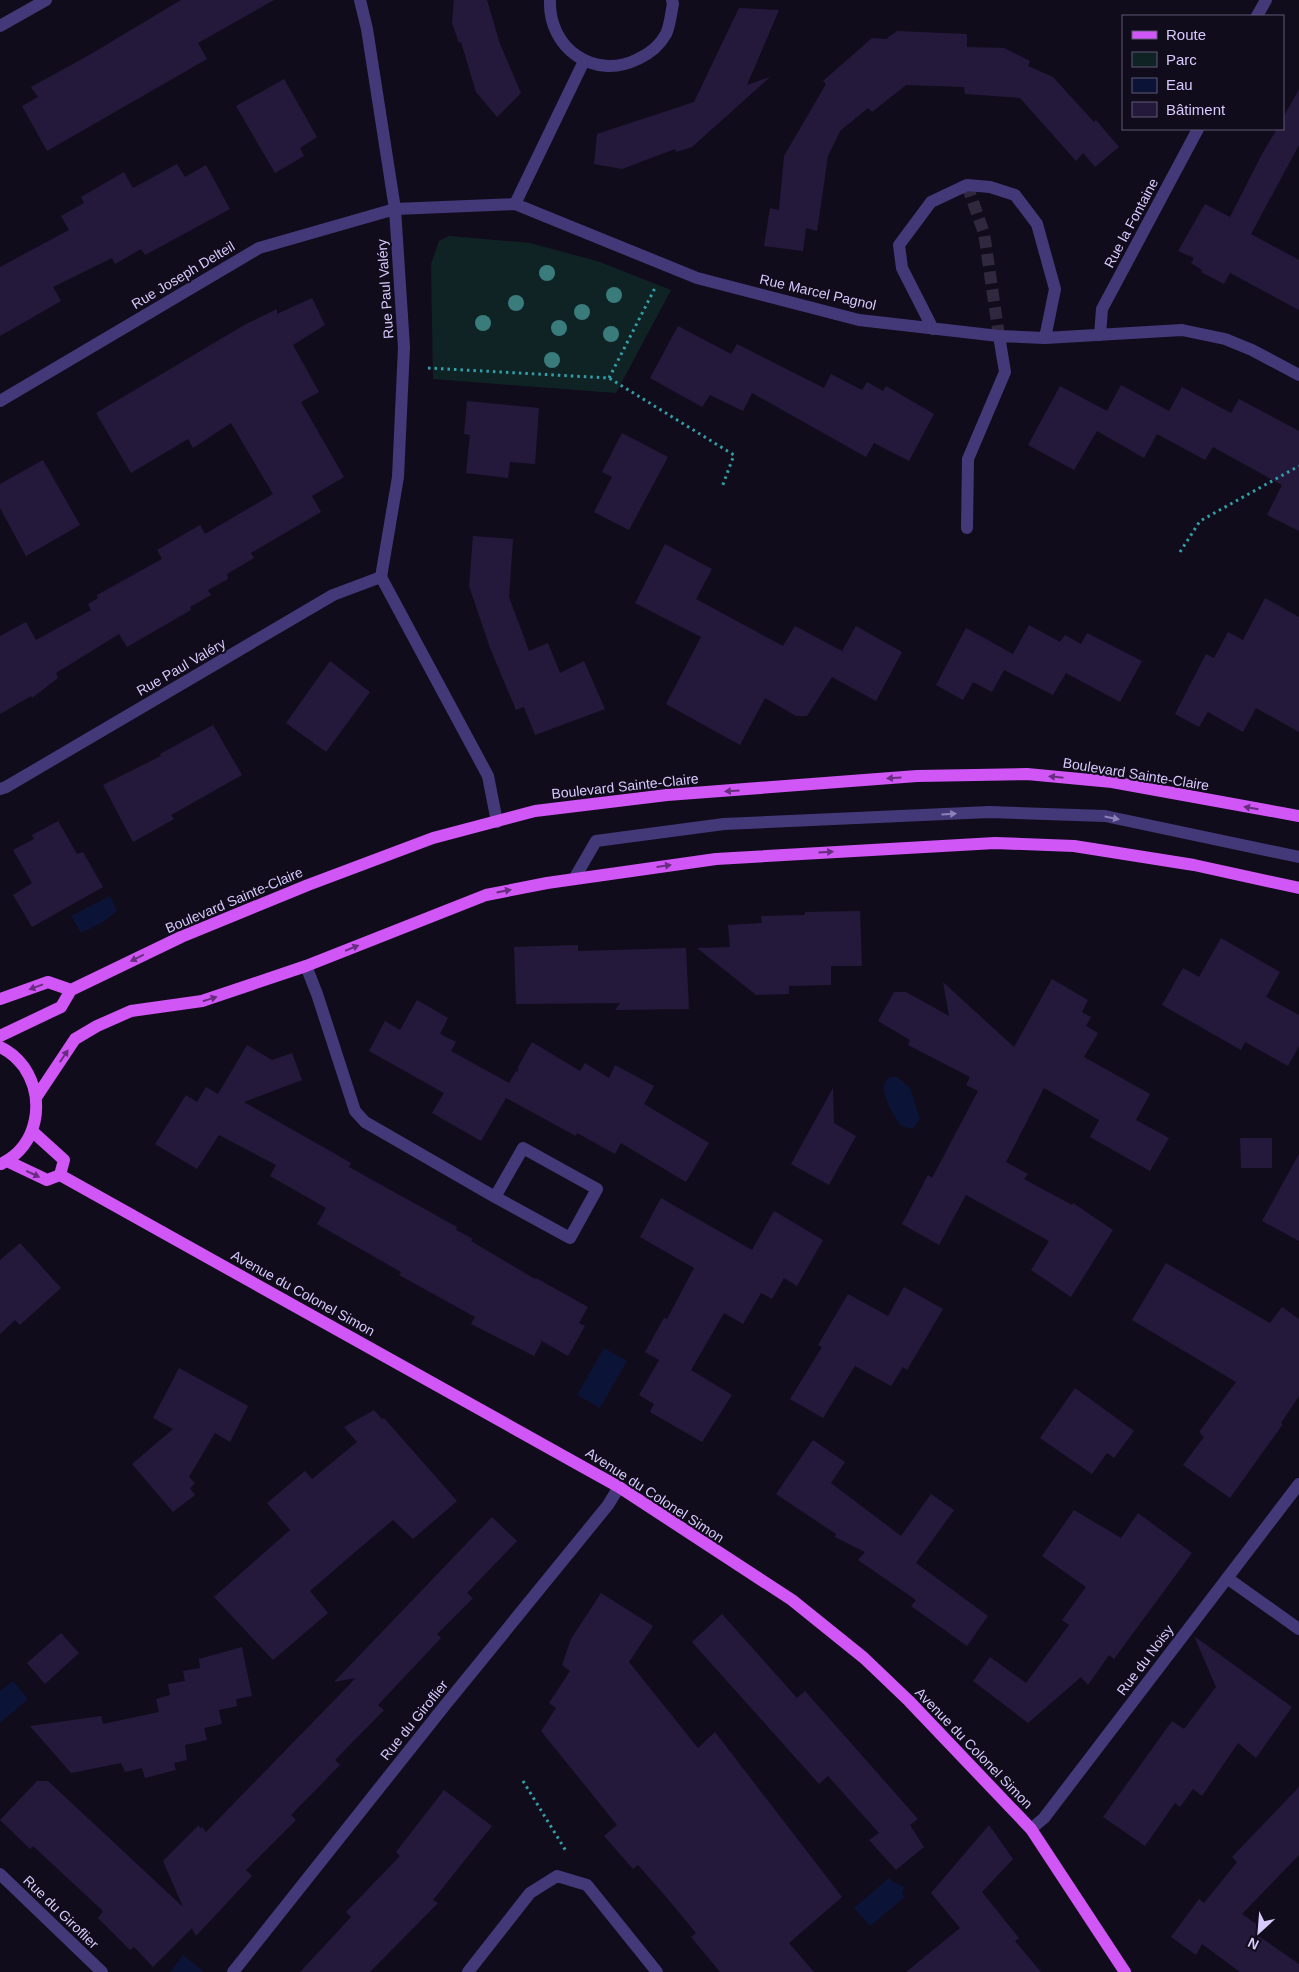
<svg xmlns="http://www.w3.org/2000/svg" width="1299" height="1972" font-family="Arial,sans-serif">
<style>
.green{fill:#0f2325}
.water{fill:#0b1436}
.building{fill:#25193b}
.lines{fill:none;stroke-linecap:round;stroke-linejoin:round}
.minor-tunnel{stroke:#2f283e;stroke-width:12;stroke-dasharray:12 6;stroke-linecap:butt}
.path{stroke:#329ea7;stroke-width:3;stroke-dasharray:2.5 4;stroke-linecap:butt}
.minor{stroke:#443978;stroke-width:12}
.major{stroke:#d156f6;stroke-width:12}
.tree{fill:#397c7b}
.oneway{fill:#672d7e}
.oneway2{fill:#8d81ba}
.labels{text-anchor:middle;stroke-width:4.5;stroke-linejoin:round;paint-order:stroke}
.street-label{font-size:14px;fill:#d6c9fc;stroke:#110c1c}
</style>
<rect width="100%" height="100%" fill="#110c1c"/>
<path class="green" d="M449,236L530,243L597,261L671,290L616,393L433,379L431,264L439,241Z"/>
<path class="water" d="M110,896L117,911L103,922L81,933L71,916Z
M891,1077H897L910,1088L920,1119L913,1129L901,1126C894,1115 873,1085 891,1077Z
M604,1348L627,1361L600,1408L577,1395Z
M13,1681L28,1699L0,1723V1691Z
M889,1878L893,1882L903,1886L904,1889L902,1894L905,1897L870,1926L854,1908Z
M183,1955L203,1971L202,1972H170Z"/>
<path class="building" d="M181,0H274L198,43L207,59L47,151L22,106L38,97L31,87L91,54Z
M454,0H487L500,44L521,93L497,117L476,92L461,42L459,43L452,23Z
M739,8L779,10L747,85L770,77L692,147L676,152L675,149L622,169L594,164L597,134L694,102Z
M897,31L967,34V47L1004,48L1030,61L1028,66L1053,77L1094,122L1096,120L1119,147L1095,167L1083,153L1076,161L1020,98L965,94L964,87L906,85L872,112L868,108L840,131L828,156L817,231L806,228L803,251L764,246L770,208L779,210L784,156L826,84L823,81L872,38L886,39Z
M284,79L317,137L300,148L304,156L275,173L236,106Z
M1299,89V145L1251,234L1299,260V310L1230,273L1224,284L1201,272L1202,270L1191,263L1194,258L1178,251L1205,204L1230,217L1262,154L1277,129H1283V118Z
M177,164L185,177L206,165L230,209L145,255L141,249L115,264L112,258L53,287L61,301L0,336V267L69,230L61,216L84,203L81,197L124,172L133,188Z
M312,298L325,325L293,345L319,392L301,402L344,477L312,496L321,512L251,553L254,558L227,574L228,579L208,590L211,595L190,607L191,610L127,647L119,634L56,673L58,678L32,698L31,696L0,714V636L26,622L36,640L91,610L88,604L98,598L97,595L162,559L157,550L200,525L205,534L273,494L231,423L193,448L188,439L131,473L96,413L246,324L277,309V314Z
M678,326L731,354L737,344L824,388L831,374L862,390L867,382L883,391L886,386L934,414L909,461L874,443L866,457L752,393L743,411L710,395L702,407L650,378Z
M1121,385L1169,411L1182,387L1231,413L1239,399L1299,431V531L1267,515L1282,485L1213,447L1205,460L1157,434L1144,458L1097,431L1074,470L1028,445L1060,386L1107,411Z
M467,401L539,408L535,464L510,462L508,478L466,473L470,435L464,434Z
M622,433L668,457L629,530L594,512L612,477L602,472Z
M43,460L80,525L26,556L0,508V484Z
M473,536L513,539L509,597L529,651L548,643L560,673L584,661L605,709L535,735L524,707L516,710L490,648L469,586Z
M665,544L712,569L696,599L783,646L795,626L842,651L856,626L902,652L876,701L832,677L807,716H796L765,698L740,745L666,704L701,637L635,603Z
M1265,598L1299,617V732L1256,708L1243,732L1208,712L1199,727L1175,714L1206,654L1214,658L1228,632L1243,640Z
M1029,625L1060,642L1065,635L1081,644L1087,633L1142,661L1120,702L1066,673L1053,695L1004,670L992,692L973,682L963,700L936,685L966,628L1013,654Z
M330,661L370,692L326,752L286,723Z
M213,725L242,775L171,815L174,819L133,842L103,785L161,756L160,754Z
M58,821L77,854L83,852L103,887L32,927L13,895L32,883L13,850L34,839L32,835Z
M860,911L862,966H831V985L789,986V994L756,995L697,948L730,947L728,925L762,923L761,916L805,915V912Z
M1221,938L1280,972L1266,997L1299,1015V1046L1288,1066L1245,1042L1241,1050L1162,1005L1183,968L1199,977Z
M578,945V951L686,948L689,1009L615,1010L620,1003L516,1004L514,947Z
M1052,979L1088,1000L1082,1012L1091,1017L1086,1026L1098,1033L1084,1057L1150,1094L1136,1120L1169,1138L1150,1171L1090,1137L1099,1120L1044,1088L1006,1162L1028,1174L1024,1179L1072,1205L1073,1203L1113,1230L1071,1297L1031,1270L1049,1241L966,1195L939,1245L902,1224L928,1175L932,1178L978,1091L966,1085L970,1077L908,1045L910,1040L878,1021L894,992H906L949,1016L943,982L1014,1047Z
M417,1000L448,1018L440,1034L456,1042L451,1051L509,1083L516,1071L518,1072V1067L532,1042L580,1071L585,1063L609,1078L615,1065L654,1086L644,1104L709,1143L686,1182L621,1143L615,1154L577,1133L576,1136L506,1098L481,1141L432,1113L444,1093L369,1051L385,1021L400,1030Z
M247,1045L272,1060L292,1053L302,1080L244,1102L351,1163L349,1167L457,1227L456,1230L473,1239L471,1241L535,1279L536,1278L588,1307L579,1323L585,1326L568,1356L542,1341L534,1356L471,1324L475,1317L399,1275L401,1272L317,1224L326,1208L270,1176L276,1165L219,1135L197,1169L155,1144L186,1095L197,1102L206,1087L218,1094Z
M833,1088L834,1123L856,1136L829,1185L791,1164Z
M1240,1138H1272V1168H1241Z
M1299,1154V1241L1262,1221Z
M661,1198L752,1250L774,1211L823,1240L797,1286L784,1278L772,1299L761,1293L743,1324L724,1313L691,1370L732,1395L702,1442L650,1412L654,1404L639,1395L659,1360L645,1352L664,1318L667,1319L694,1268L640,1237Z
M20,1243L61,1288L20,1325L15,1320L0,1334V1260Z
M1166,1263L1270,1323L1282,1307L1299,1319V1396L1281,1423L1283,1424L1230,1498L1183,1465L1204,1437L1199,1432L1236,1382L1132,1320Z
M904,1287L943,1309L907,1370L903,1367L891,1386L855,1366L823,1418L790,1399L822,1347L818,1345L848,1294L888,1316Z
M179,1368L248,1406L230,1442L215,1433L189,1477L195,1483L190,1488L195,1495L173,1512L132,1464L173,1429L153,1418Z
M1075,1388L1134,1431L1114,1458L1107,1453L1092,1474L1040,1438Z
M374,1410L382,1419L384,1418L457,1501L413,1539L393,1520L355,1552L310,1591L328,1613L273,1660L214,1597L290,1530L267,1503L305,1471L312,1479L357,1442L344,1427Z
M813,1440L845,1462L831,1483L901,1536L931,1494L954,1510L916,1563L988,1616L967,1646L911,1606L916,1600L858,1560L865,1552L835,1537L836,1534L776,1494Z
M1074,1510L1121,1538L1138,1513L1192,1553L1114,1659L1109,1655L1088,1685L1081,1677L1028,1723L973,1681L990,1657L1026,1683L1069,1625L1062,1620L1086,1587L1042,1556Z
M492,1517L517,1541L467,1593L473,1598L437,1634L441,1638L378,1705L384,1710L335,1760L340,1765L291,1815L296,1820L246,1870L252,1876L196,1936L192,1928L153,1967L134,1947L130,1950L98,1918L103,1911L33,1846L30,1849L0,1820L37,1781H48L183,1907L163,1861L199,1825L200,1829L202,1827L206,1832L351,1683L355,1678L334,1682Z
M601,1593L653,1626L629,1662L698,1748L715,1732L842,1897L789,1943L814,1972H720L691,1937L696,1933L667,1898L638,1865L633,1869L604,1836L617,1825L541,1731L556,1708L549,1703L570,1671L562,1665L571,1639Z
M722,1614L797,1698L805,1691L918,1819L910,1825L924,1847L896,1870L869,1840L879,1833L828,1776L819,1784L692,1642Z
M61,1633L79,1653L45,1684L27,1663Z
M1194,1636L1292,1707L1256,1758L1238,1743L1202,1796L1193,1789L1180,1807L1175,1803L1145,1846L1103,1817L1172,1721L1184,1729L1216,1687Z
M242,1647L252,1696L236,1699L237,1706L219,1710L222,1724L204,1728L207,1740L185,1745L187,1760L174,1763L176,1770L145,1778L142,1768L125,1772L121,1763L71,1773L30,1726L101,1716L103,1724L159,1712L156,1699L170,1695L168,1684L185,1681L183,1671L200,1668L199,1659Z
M1299,1787V1855L1242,1914L1262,1928L1257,1935L1299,1964V1972H1240L1202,1944L1196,1955L1171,1937L1199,1899L1204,1903L1237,1862L1232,1857Z
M444,1790L492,1826L433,1900L438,1903L370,1972H300L351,1917L346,1912L400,1856L396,1852Z
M989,1825L1013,1859L982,1892L1019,1938L1015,1941L1041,1972H906L960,1928L931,1893Z"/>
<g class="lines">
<path class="minor-tunnel" d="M967,185L984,233L999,336"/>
<path class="path" d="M428,368L609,378L734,455L722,487
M609,378L655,288
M1180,552L1200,521L1299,466
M523,1781L566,1851"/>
<path class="minor" d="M360,0L367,29L395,209L404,347L398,477L381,577L488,776L497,822
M550,0C548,48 594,81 638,59C649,54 660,45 666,34C670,26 671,13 673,4L672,0
M1257,16L1266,0
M0,26L46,0
M515,204L584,61
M933,329L902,268L899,245L931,202L967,185L990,187L1015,195L1037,224L1055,289L1045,338
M1100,335L1102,309L1198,129
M0,401L259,248L395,209L515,204L697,278L859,320L999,336L1045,338L1182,330L1225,339L1252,350L1299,375
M967,528L968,459L1005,372L999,336
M0,789L6,787L333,595L381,577
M574,879L596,841L724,824L989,812L1105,816L1299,857
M306,966L317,994L355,1111L365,1122L495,1197L570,1238L597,1189L523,1148L495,1197
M1227,1578L1299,1629
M1031,1829L1044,1818L1299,1484
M0,1874L102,1972
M233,1972L446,1704L608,1505L619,1487
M468,1972L530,1893L557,1876L587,1885L657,1972"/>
<path class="major" d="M0,999L48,982L71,990
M0,1036L61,1007L71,990L181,937L308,885L433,838L535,811L667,795L917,776L1027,774L1112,782L1299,816
M0,1047C9,1051 18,1059 24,1067C46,1100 38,1146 1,1164
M37,1096L75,1039L97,1026L131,1011L202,1001L306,966L486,895L547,883L716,859L995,843L1074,846L1194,865L1299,888
M32,1131L64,1160L60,1175
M7,1161L47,1180L60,1175L583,1467L619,1487L792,1600L864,1658L909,1701L1031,1829L1125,1972"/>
</g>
<g class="tree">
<circle cx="547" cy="273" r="8"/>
<circle cx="614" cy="295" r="8"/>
<circle cx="516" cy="303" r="8"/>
<circle cx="582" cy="312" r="8"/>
<circle cx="483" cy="323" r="8"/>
<circle cx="559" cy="328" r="8"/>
<circle cx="611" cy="334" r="8"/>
<circle cx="552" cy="360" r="8"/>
</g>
<defs><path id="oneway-solid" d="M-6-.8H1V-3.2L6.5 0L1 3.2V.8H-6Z" transform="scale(1.25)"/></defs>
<g class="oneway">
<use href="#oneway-solid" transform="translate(1056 777) rotate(-174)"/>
<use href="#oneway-solid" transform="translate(894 778) rotate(176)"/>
<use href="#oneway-solid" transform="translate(732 791) rotate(176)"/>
<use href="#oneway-solid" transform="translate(1251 808) rotate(-170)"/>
<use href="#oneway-solid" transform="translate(826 852) rotate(-3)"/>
<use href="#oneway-solid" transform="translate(664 866) rotate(-8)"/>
<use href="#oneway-solid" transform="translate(504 891) rotate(-11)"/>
<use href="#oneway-solid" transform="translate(352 948) rotate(-22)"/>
<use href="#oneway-solid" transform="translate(137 958) rotate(154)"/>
<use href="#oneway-solid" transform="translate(36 987) rotate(160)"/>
<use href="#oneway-solid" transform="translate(210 999) rotate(-18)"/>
<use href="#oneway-solid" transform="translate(64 1056) rotate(-56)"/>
<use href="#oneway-solid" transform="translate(33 1174) rotate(25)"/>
</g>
<g class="oneway2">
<use href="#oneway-solid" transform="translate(949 814) rotate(-3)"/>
<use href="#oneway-solid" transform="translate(1112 818) rotate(11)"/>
</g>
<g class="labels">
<g class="street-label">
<text transform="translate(1131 223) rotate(-62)" y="5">Rue la Fontaine</text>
<text transform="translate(183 275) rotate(-31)" y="5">Rue Joseph Delteil</text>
<text transform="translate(385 289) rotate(-94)" y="5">Rue Paul Valéry</text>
<text transform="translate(818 292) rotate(13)" y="5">Rue Marcel Pagnol</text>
<text transform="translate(181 667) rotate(-30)" y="5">Rue Paul Valéry</text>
<text transform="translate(1136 774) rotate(9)" y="5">Boulevard Sainte-Claire</text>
<text transform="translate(625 786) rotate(-6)" y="5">Boulevard Sainte-Claire</text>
<text transform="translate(234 900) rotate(-23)" y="5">Boulevard Sainte-Claire</text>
<text transform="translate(303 1293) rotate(29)" y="5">Avenue du Colonel Simon</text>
<text transform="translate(655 1495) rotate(33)" y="5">Avenue du Colonel Simon</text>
<text transform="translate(1145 1660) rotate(-53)" y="5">Rue du Noisy</text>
<text transform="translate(414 1720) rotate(-51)" y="5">Rue du Giroflier</text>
<text transform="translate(974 1748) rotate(46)" y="5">Avenue du Colonel Simon</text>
<text transform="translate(61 1912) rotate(44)" y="5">Rue du Giroflier</text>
</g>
</g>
<rect x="1122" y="15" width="162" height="115" fill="#110c1c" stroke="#605876"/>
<rect x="1132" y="31" width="25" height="8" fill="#d156f6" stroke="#605876"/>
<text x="1166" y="40" font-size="15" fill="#d6c9fc">Route</text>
<rect x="1132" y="52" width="25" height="15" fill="#0f2325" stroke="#605876"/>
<text x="1166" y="65" font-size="15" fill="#d6c9fc">Parc</text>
<rect x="1132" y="78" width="25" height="15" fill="#0b1436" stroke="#605876"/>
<text x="1166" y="90" font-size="15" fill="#d6c9fc">Eau</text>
<rect x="1132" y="102" width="25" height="15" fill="#25193b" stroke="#605876"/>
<text x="1166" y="115" font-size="15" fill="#d6c9fc">Bâtiment</text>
<g transform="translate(1259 1932) rotate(206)" stroke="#110c1c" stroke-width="4" paint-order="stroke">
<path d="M0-4L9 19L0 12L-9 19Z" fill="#d6c9fc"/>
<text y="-8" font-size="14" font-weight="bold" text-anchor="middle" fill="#d6c9fc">N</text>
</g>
</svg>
